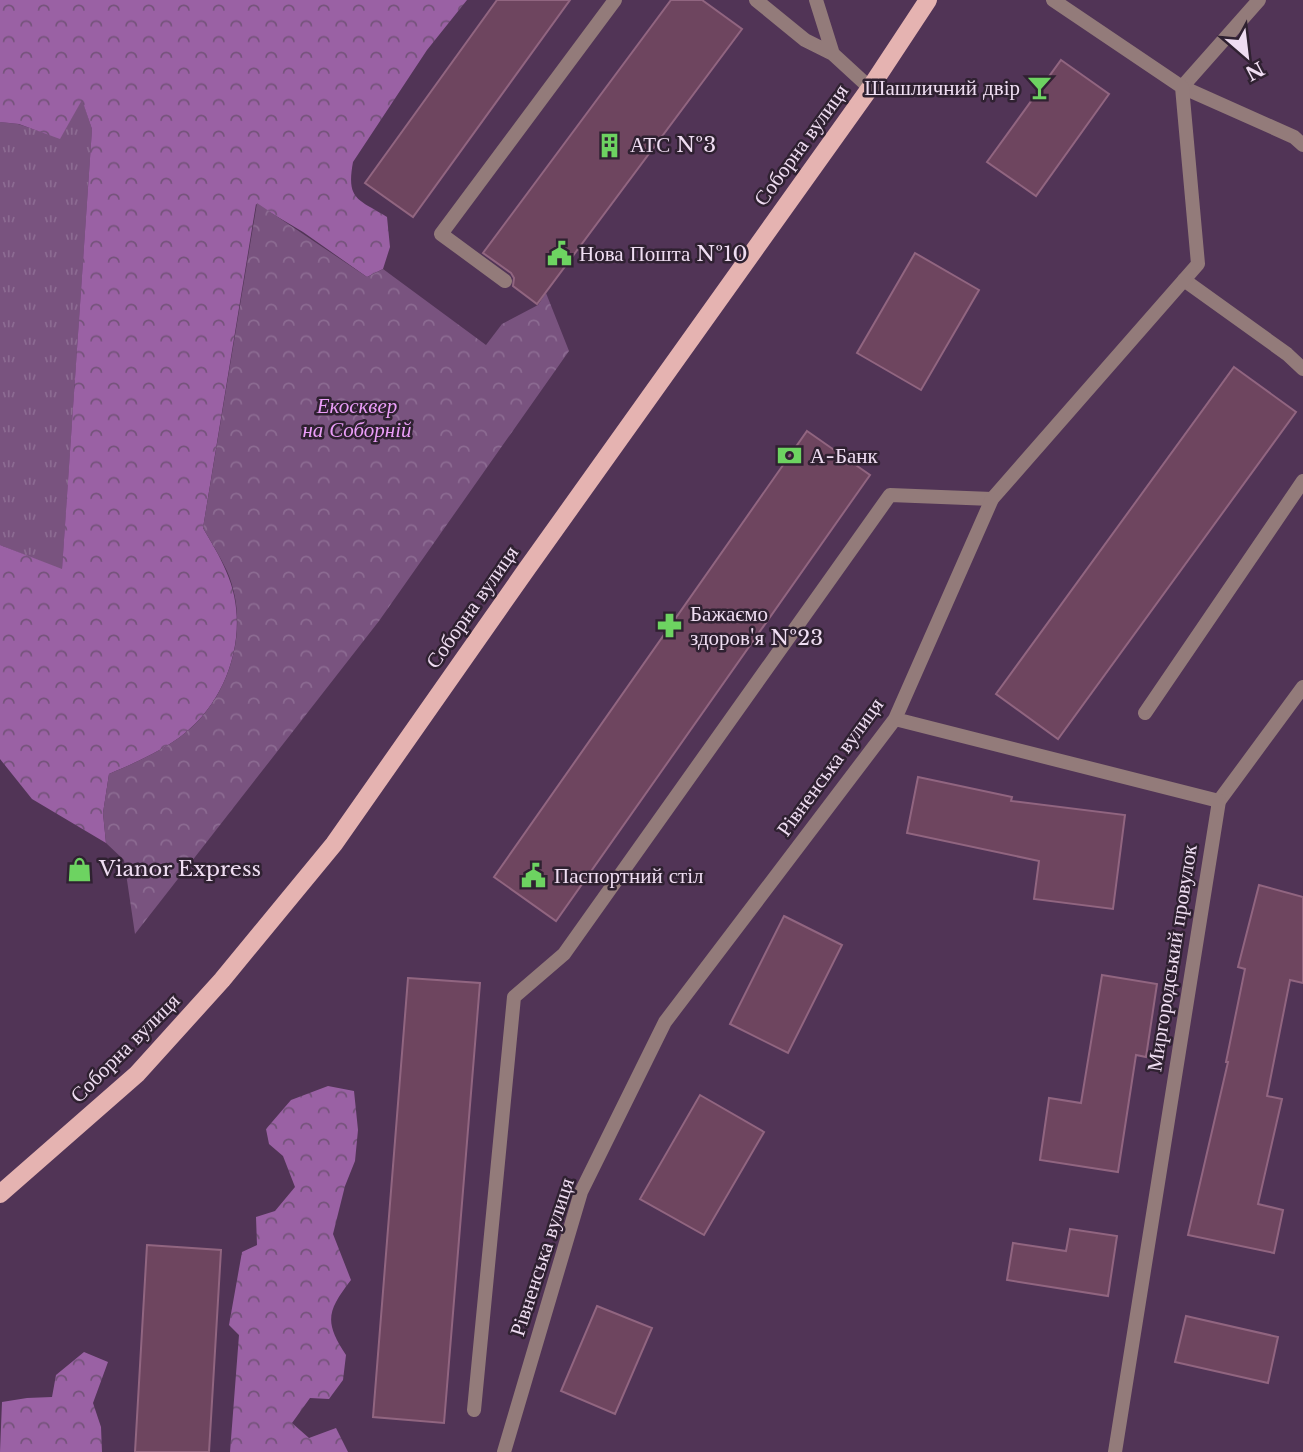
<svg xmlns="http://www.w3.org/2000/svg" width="1303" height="1452" font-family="'Libre Baskerville',serif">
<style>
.grass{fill:url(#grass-tufts)}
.forest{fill:url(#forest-crowns)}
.park{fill:url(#park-crowns)}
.building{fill:#6e455f;stroke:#916580;stroke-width:2}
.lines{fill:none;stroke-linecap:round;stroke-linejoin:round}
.lane{stroke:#937b7a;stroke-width:14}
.street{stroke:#937b7a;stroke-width:14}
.primary{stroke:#e5b3b1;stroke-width:18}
.labels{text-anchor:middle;stroke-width:5;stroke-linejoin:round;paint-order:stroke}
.poi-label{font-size:21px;fill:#efddf2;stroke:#2f2131;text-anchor:start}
.street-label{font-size:21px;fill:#efddf2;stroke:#2f2131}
.park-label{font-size:21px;font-style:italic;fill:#eb9ef8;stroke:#2f2131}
</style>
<defs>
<pattern id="grass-tufts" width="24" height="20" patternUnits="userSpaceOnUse" patternTransform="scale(1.75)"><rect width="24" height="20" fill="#79537f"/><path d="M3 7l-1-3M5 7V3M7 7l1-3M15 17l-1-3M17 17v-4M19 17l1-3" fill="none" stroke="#8c6b92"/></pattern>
<pattern id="forest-crowns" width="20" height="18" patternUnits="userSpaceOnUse" patternTransform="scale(1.75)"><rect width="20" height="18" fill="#9a61a4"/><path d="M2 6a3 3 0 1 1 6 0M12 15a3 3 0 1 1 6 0" fill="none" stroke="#75537b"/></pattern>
<pattern id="park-crowns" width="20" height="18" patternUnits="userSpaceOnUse" patternTransform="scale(1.75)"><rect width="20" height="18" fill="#79537f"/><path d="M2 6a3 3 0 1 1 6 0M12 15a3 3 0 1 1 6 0" fill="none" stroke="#8c6b92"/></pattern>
</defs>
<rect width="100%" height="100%" fill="#513456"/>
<path class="grass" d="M82,99L92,129L62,570L0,545V122L18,124L60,138Z"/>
<path class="forest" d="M0,0H467L427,50L353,162C346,200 358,199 387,217L390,247L383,269L367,277L303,232L256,204L203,528C211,542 220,556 226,571C251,626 231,696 185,733C163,751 134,763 109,774L103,813L106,843L32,799L0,759V545L62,569L92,129L82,100L60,139L19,124L0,122Z
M328,1086L354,1091L358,1130L355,1161L345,1186L333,1234L351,1280C327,1311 324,1322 346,1355L343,1380L329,1399L310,1398L292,1423L309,1438L336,1428L348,1452H230L239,1335L229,1325L242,1252L257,1245L256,1217L275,1211L295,1187L283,1156L269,1144L266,1129L291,1100Z
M84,1352L108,1362L93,1403L101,1427L102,1452H0L2,1402L27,1398L52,1397L56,1375Z"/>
<path class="park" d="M257,203L367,277L383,269L486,345L502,324L538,305L546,293L569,351L379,621L135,934L124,860L106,843L103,813L109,774C134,763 163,751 185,733C231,696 251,626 227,571C220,556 211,542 203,528Z"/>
<path class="building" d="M497,0H570L413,217L365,183Z
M671,0H702L742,29L537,304L513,286L514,278L511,273L483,253Z
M1061,60L1109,94L1036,196L987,162Z
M915,253L979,290L921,390L857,353Z
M1234,367L1296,412L1058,739L996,694Z
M807,431L870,475L556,921L494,877Z
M918,777L1012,797L1011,801L1125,815L1113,909L1034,899L1039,861L907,833Z
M1259,885L1303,897V983L1290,980L1267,1096L1282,1099L1258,1204L1283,1210L1274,1253L1188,1235L1228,1062H1226L1245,969L1238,967Z
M784,916L842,945L788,1053L730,1024Z
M1102,975L1157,984L1146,1057L1136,1055L1118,1172L1040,1160L1049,1098L1081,1103Z
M408,978L480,983L444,1423L373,1417Z
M700,1095L764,1132L704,1235L640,1199Z
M1070,1229L1117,1236L1108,1296L1007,1280L1013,1243L1066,1251Z
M147,1245L221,1250L209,1452H135Z
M597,1306L652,1328L615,1414L561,1391Z
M1186,1316L1278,1337L1268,1383L1175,1362Z"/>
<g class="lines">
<path class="lane" d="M756,0L805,40L833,54
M816,0L833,54L870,88
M1259,0L1182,87L1294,137L1303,145
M1184,280L1287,354L1303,369
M505,281L441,234L615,0
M1145,713L1303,481
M1219,801L1303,687
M474,1410L514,997L564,954L890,495L992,499"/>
<path class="street" d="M895,719L1219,801L1115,1452
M504,1452L581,1192L665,1022L895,719L992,499L1198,264L1182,87L1053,0"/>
<path class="primary" d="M0,1194L137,1074L222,980L334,844L526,570L870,88L928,0"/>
</g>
<defs>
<symbol id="bar-bare" viewBox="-9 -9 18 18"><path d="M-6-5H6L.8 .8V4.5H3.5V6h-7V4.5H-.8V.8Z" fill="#6dd361" stroke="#2f2131" stroke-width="2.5" paint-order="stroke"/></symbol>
<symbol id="building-bare" viewBox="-9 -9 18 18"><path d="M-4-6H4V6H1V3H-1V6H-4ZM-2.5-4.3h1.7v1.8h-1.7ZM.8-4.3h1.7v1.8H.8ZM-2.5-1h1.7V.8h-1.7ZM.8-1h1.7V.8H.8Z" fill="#6dd361" stroke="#2f2131" stroke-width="2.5" paint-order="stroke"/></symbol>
<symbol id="civic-bare" viewBox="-9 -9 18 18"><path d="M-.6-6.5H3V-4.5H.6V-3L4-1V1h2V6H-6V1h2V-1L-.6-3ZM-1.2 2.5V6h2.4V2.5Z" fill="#6dd361" stroke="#2f2131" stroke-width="2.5" paint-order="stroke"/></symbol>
<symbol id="bank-bare" viewBox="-9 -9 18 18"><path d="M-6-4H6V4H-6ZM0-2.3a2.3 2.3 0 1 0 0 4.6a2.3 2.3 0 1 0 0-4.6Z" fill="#6dd361" stroke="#2f2131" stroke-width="2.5" paint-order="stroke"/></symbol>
<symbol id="pharmacy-bare" viewBox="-9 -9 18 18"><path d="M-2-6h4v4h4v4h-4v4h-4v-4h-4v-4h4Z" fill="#6dd361" stroke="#2f2131" stroke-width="2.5" paint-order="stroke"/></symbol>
<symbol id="shop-bare" viewBox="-9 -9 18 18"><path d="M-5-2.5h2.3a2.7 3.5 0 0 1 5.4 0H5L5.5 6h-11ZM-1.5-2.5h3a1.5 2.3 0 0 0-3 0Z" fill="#6dd361" stroke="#2f2131" stroke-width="2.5" paint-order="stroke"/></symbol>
</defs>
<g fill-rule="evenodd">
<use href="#bar-bare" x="1022" y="70" width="35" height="35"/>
<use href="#building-bare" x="592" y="128" width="35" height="35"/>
<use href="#civic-bare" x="542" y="236" width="35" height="35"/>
<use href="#bank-bare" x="772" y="438" width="35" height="35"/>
<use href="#pharmacy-bare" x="652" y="608" width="35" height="35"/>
<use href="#shop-bare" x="62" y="852" width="35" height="35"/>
<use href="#civic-bare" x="516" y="858" width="35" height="35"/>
</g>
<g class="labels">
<g class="poi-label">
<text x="1020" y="95" text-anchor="end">Шашличний двір</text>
<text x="630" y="152">АТС №3</text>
<text x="579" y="261">Нова Пошта №10</text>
<text x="810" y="463">А-Банк</text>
<text x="690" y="621">Бажаємо<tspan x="690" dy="24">здоров'я №23</tspan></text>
<text x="99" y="876">Vianor Express</text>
<text x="554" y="883">Паспортний стіл</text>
</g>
<g class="street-label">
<text transform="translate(801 145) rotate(-54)" y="7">Соборна вулиця</text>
<text transform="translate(472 607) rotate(-55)" y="7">Соборна вулиця</text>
<text transform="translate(830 767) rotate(-54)" y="7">Рівненська вулиця</text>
<text transform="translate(1172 958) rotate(-81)" y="7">Миргородський провулок</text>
<text transform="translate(125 1048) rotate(-45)" y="7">Соборна вулиця</text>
<text transform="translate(542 1257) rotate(-72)" y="7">Рівненська вулиця</text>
</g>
<g class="park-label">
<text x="357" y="413">Екосквер<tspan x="357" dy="24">на Соборній</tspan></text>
</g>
</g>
<g transform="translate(1247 56) rotate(152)" stroke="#2f2131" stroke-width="5" paint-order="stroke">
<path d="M0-5L12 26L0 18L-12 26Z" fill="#efddf2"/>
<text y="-10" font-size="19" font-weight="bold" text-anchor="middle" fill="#efddf2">N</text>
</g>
</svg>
